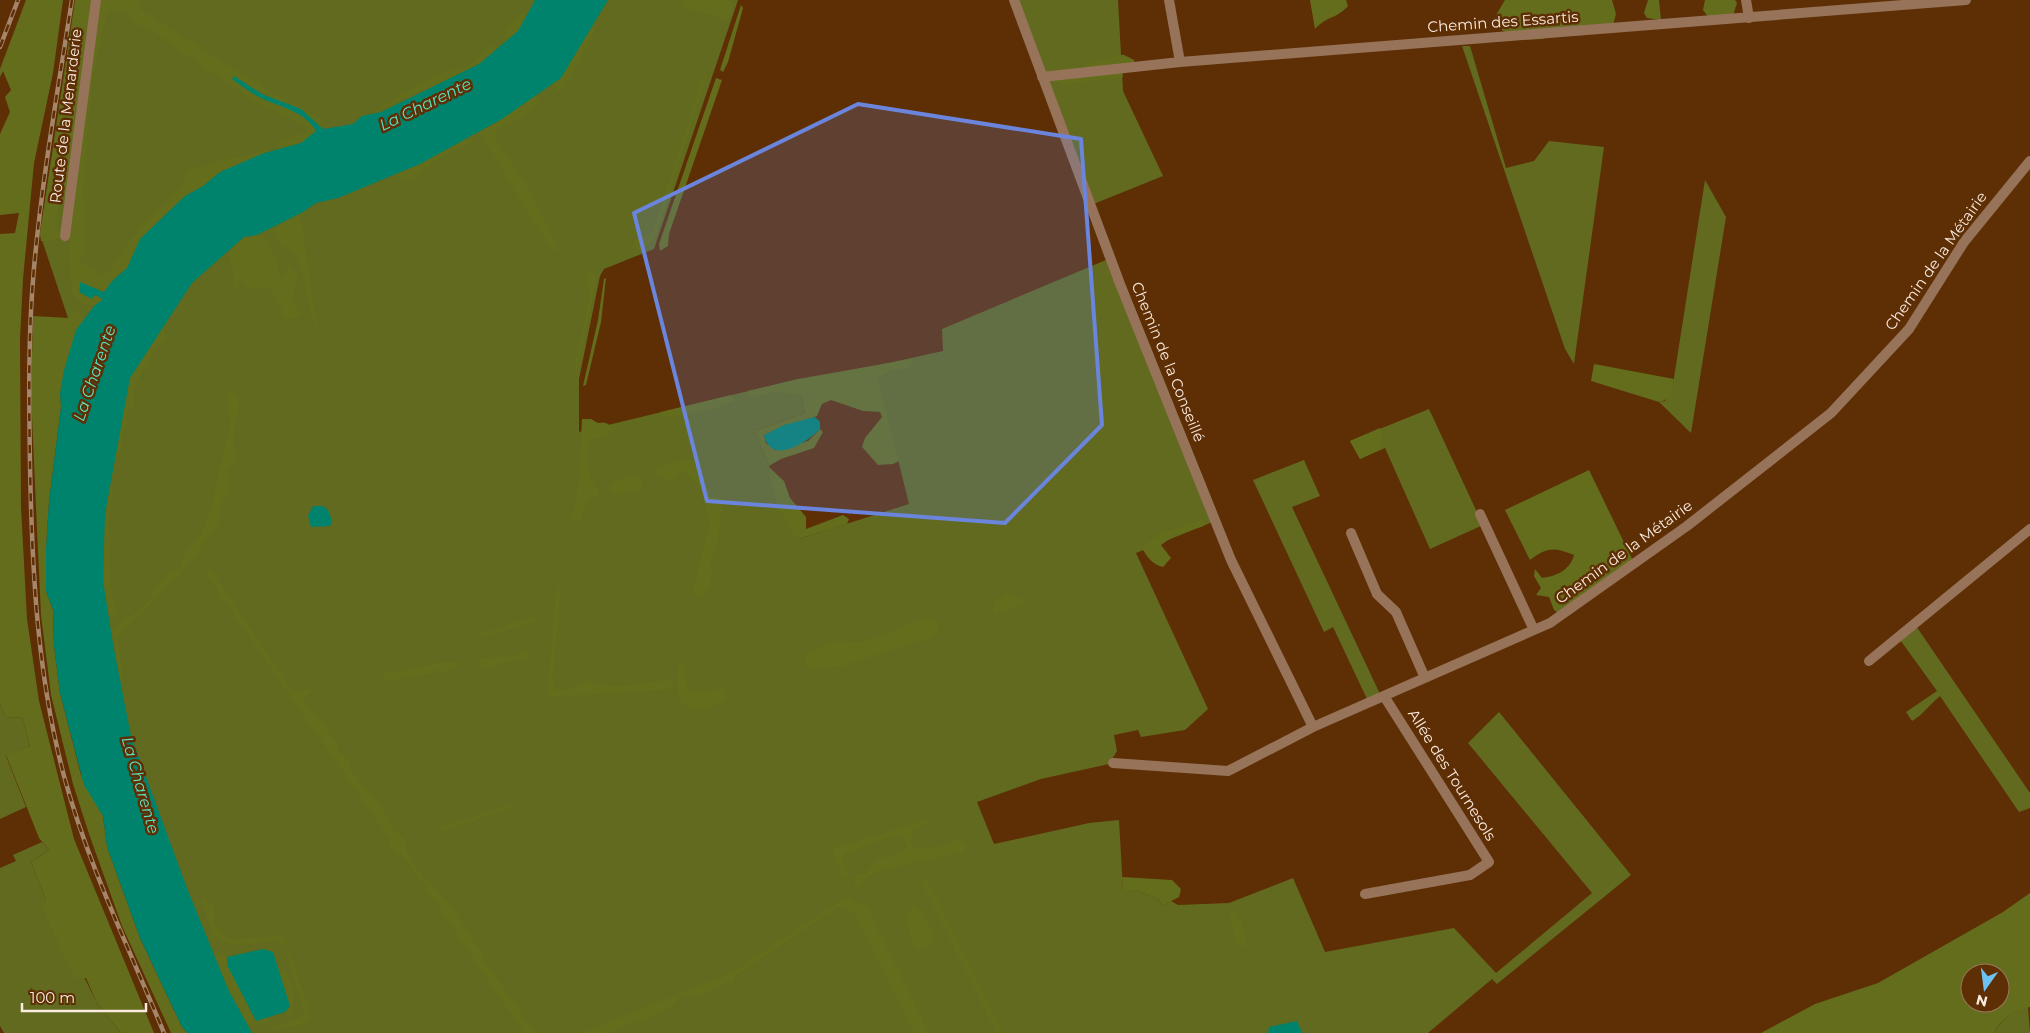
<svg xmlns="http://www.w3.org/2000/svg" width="2030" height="1033" font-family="Montserrat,sans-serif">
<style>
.green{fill:#616a1e}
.forest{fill:#646d1c;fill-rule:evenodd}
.water{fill:#00836d}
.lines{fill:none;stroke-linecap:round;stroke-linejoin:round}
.minor{stroke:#97735a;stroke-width:10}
.rail-casing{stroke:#a6866b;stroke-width:4.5}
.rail{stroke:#5e2f05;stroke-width:2.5;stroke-dasharray:8;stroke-linecap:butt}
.marked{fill:#6a85db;fill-opacity:0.2;stroke:#6a85db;stroke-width:4;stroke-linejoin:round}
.labels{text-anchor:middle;stroke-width:5;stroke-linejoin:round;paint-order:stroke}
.street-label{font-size:15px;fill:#faebe1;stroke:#5e2f05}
.water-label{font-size:16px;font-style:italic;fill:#5ae2c3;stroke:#5e2f05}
</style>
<rect width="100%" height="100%" fill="#5e2f05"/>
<path class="green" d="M75,0H738L654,249L604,269L600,276L579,379V432L798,379L805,413L755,431L799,539L909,504L875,366L943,351L942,329L1106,260L1215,521L1136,553L1208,709L1185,730L1141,737L1138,730L1114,735L1117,751L1109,764L1041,779L977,802L994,844L1089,823L1119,820L1123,890H1134L1159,899L1162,906L1171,901L1178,905L1229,903L1293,878L1325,952L1454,928L1496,973L1592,893L1468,743L1499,712L1631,875L1497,984L1492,979L1428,1033H216L114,802L81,357L40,234Z
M1014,0H1118L1123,91L1163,176L1091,205Z
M1462,46H1470L1506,168L1534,161L1549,141L1604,147L1574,364L1565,349Z
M1705,180L1726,217L1691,433L1659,402L1665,401L1673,384Z
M1429,409L1483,525L1430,549L1385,448L1360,459L1350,441Z
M1304,460L1320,496L1292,507L1380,694L1367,699L1333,627L1324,632L1253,480Z
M1914,623L2030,793V808L2019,812L1940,696C1930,704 1923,715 1912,721L1906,712L1937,691L1898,637Z
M0,704L6,718L22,717L30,746L6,756L26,807L0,819Z
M42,842L49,850L31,862L46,900L97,1003L121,1033H4L0,1026V868L16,861L13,855Z
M2028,1007L2030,1033H1994C2003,1018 2012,1012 2028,1007Z"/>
<path class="forest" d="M26,0H63L53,73L34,163L23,279L20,340L21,507L27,619L39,701L74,839L154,1033H121L97,1003L86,978L74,979L42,907L46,900L31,862L49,850L39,838L6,755L30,746L22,717L6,718L0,704V234L15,233L19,213L0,215V134L10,112L5,97L11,90L3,71L0,77V69Z
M76,0H139L140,9L269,91L321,119L322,126L301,143L279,148V142L307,132V126L253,101L153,32L132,22L128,14L108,10L93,75L83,186L85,251L79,261L104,276C119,261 127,243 141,227C157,209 181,194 187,171L221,160L245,156L268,149V152L220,172L203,186L184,196L140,239L127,268L112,281L99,304L94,306L83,304L72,295L69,258L71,207L69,190L59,205L54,226L62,235L55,241H41L40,234Z
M685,0H729L734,4L728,20L682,7Z
M1310,0H1346L1348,6C1335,20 1328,15 1315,29Z
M1505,0H1612L1616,14L1613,25L1555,33L1543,39L1513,40L1497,25L1496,15Z
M1648,0H1659L1661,20L1647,18L1644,13Z
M1705,0H1735L1737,3L1732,19L1709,18L1703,10Z
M741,5L743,8L728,62L723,72L720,70Z
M529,11L518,31L506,40L504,31L520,13Z
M593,23L596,26L591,41L562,91H556L554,83L561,78Z
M494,45L498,47L479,64L374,114C387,101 424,79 441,73C450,70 463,69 471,64C480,58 483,48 494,45Z
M1118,55H1124L1134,60L1135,67L1122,69L1123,77L1063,84L1058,82L1057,76L1081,73L1085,65Z
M704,73L707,76L655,239L641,250L630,248L635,239L647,237L653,231Z
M716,78L722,80L669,234L668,246L660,251L659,244Z
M536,95L541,98C530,111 517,122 500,127L494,136L525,183L559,249L556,252L548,244L480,134L481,131L502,119Z
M472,136L476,140L440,158L413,180H397L398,174L420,164Z
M296,215L302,225L317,327L314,325L300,265L294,253C282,248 273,240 272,228Z
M263,232L272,249L281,279L289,264L294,267L297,280L291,301L301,313L297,318H284C282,306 275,300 271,288H249L239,280L237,293L235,291L229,251L245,237Z
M591,272L597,278L577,370L574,367L589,302L588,275Z
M606,278L601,322L586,385L583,386L598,320L604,279Z
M76,312L82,313L85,318L76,330L60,393L61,407L49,501L46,549V591L53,610L54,646L60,693L81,775L103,816L107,847L140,938L182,1027L188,1033H171L122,926L89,834L73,784L51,695L41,615L37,530L31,394L33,316L70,318V313Z
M162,326L166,336L155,350L134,387V405L126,416L128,425L122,433L123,441L116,462L109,514L111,585L116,611L110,618L103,580L105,514L121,421L130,378Z
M911,359L913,363L909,368L894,370L878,377L899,461L893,464L878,465L862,447L865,438L882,417L880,412L863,411L831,400L822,404L817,416L764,435L766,443L775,450L808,441L820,429L823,432L814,448L781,459L769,466L755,431L805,413L801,395L775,392L752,398L747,396L748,391L798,379Z
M1594,364L1674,379C1672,390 1671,400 1659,402L1591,381Z
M229,391L237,394L239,402L233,443L238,459L228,470L229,489L222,502L219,523L190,563L119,636L118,642L123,676L120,679L112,629L149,602L153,588L171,571L180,568L182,557L201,534L211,508L230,422L227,403Z
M731,395L735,401L714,409L662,418L659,414L661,412Z
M582,419H591L598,423C606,421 610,424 613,431L601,439L590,438C587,460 585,475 600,493L598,497L587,501L581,519L574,524L572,518L579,479Z
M1380,428L1383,439L1379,450L1360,459L1350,441Z
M684,460H698L711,498L717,496L723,501L717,550L710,560C715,575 711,584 701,596L695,597L693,588L710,522L699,486L682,470L672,482L656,474V467Z
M770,468L784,481L790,498L806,517V529L843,515L849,519L847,524L799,539C785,531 767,483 770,468Z
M1589,470L1634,563L1561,615L1554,610L1549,597L1536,595L1541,588L1534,576L1535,569L1542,578C1557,576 1570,570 1574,555C1554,547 1547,547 1530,560L1505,510Z
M631,475H641L643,486L635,494L627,490L616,496L610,489L613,482L620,481Z
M1203,519L1204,526L1175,535L1161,545L1171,558L1163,567C1153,565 1147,557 1142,548C1155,532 1184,526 1203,519Z
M207,571H212L292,690L298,693L310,689L311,691L303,699L336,741L339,752L350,760L349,768L382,805L391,827L406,840C403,865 436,884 449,903C461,920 470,938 484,954L481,960L490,968L535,1033H524L405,858L388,846L390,840L206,575Z
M557,587H560V596L553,676L555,690H567L590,680C613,693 644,681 669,680L674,686L667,690L552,697L547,692Z
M1007,593L1027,600L1025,605L994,614V602Z
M534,616L536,617L534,621L477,639L475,636Z
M926,617L938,622V631L926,639L843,666L806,669L805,654L837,641L864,642Z
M525,649L531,655L528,659L514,660L484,669L478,664L480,658L516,656Z
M441,662H456L459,667L443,674L437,669L431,674L386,681L381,678L384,672L406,671Z
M679,662L686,667L685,678L689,692L712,691L721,686L727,693L724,701C708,708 696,714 681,703L676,682Z
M515,803V807L444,831L440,830L442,827Z
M928,819L929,822L912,832L911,841L915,849L942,846L958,838L969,845L963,852L886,869L867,877L857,891L854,884L855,874H865C881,850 889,860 907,849L902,836L891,837L844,854L842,862L848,872L846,879L832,857L834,848Z
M1122,877L1172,880L1181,889L1179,897L1162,906L1159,899L1134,890H1123Z
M925,880L931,887L1003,1033H997L922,883Z
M2030,893V1007C2013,1012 2003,1017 1994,1033H1761L1815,1004L1878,983L2003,912ZM1970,973H2000V1003H1970Z
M202,898L215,907C212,923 218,930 230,939L282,935L286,944L283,948L277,941C260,942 225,951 215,936C209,927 206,913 202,903Z
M845,898H851L855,903L866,905L929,1033H915L857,917L847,909L838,907L734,977L735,983L727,982L695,998L689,994L678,997L674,1005L659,1013L609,1033H580L730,973Z
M912,905L921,911L935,934L932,943L925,950L916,949C909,937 904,918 912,905Z
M1232,908C1242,917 1244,931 1247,944L1244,947L1239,946L1234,938L1229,914Z
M286,951H288L308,1004L309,1018L303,1024L274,1031L272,1027L299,1018L304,1014Z
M221,952L227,957L228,965L256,1021L270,1016V1022L248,1025L228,989L214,956L216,953Z
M283,970L287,972C292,988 300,1001 290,1016H286L285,1012L290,1006L280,973Z"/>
<path class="water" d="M535,0H608L561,78L502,119L420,164L338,198L316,203L303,212L257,235L244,237L192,283L130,378L105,514L103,580L113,644L131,736L187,888L228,989L252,1033H188L182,1027L140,938L107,847L103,816L84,785L60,693L54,646L53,610L46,591V549L49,501L61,407L60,393L64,370L76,330L94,306L103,299L95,295L92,299L79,292L80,282L104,292L112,281L127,268L140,239L185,196L203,186L220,172L264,153L301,143L316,131C304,110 278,107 259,97C249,92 241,85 232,79L234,76L262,94L301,109L323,129L353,124L362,116L381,112L479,64L518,31Z
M815,417L820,422V429C806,443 771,466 764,435L784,425Z
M313,506H323L328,510L332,521L330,526L311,527L308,516Z
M263,949L273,952L290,1006L285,1012L256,1021L227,965V957Z
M1297,1021L1302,1033H1268L1269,1027Z"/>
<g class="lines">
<path class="minor" d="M1014,0L1120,284L1231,560L1313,727
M1169,0L1180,62
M1746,0L1749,18
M1042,77L1180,62L1966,0
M65,236L96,0
M1480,514L1534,630
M1351,533L1377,594L1396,612L1425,678
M1869,661L2030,529
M1113,763L1228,771L1313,727L1550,623L1687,526L1831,413L1909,329L1964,242L2030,161
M1365,894L1470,875L1489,862L1384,696"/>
<defs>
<path id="rail" d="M72,0C58,89 42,179 34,268C28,334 29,399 30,465C32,570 37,674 64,776C88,865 129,948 164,1033
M0,47L18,0"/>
</defs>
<use href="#rail" class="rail-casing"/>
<use href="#rail" class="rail"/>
</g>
<path class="marked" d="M858,104L1081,139L1102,425L1005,523L707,501L634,213Z"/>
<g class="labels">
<g class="street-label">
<text transform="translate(1503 22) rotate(-4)" y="5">Chemin des Essartis</text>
<text transform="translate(66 116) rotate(-83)" y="5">Route de la Menarderie</text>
<text transform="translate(1936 261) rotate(-55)" y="5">Chemin de la Métairie</text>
<text transform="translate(1168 362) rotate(68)" y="5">Chemin de la Conseillé</text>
<text transform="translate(1624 552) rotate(-36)" y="5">Chemin de la Métairie</text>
<text transform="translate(1452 775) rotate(58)" y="5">Allée des Tournesols</text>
</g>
<g class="water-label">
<text transform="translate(425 104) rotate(-26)" y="6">La Charente</text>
<text transform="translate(94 373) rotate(-71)" y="6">La Charente</text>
<text transform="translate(141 785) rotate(74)" y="6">La Charente</text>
</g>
</g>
<g transform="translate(1985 988) rotate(194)"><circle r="24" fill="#5e2f05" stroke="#9c7a5d"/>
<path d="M0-4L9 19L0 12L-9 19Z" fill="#6dc2f3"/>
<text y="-8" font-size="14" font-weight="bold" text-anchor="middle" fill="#faebe1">N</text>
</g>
<path d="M22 1003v8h124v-8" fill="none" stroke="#faebe1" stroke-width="2.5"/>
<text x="30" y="1003" font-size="15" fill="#faebe1" stroke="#5e2f05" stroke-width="4" paint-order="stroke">100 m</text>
</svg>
